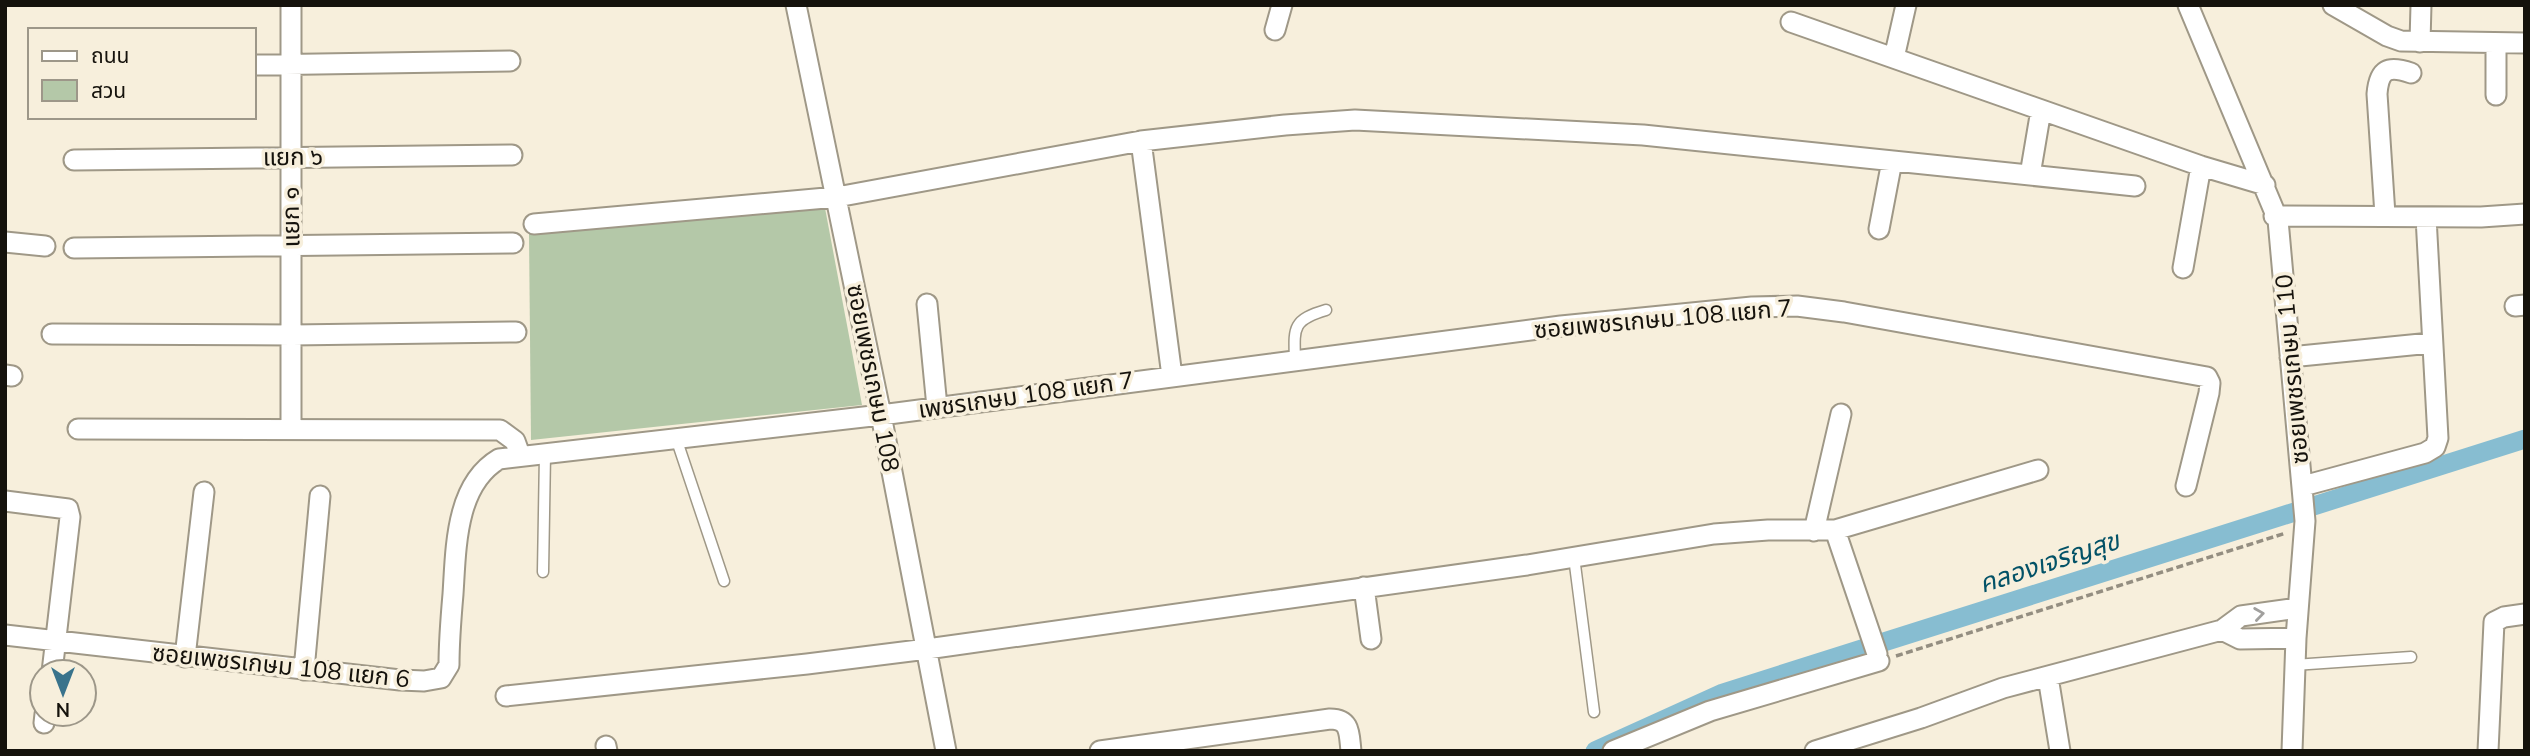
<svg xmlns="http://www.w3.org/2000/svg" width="2530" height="756" font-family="'Nunito Sans','Noto Sans Thai',sans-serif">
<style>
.green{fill:#b4c8a8}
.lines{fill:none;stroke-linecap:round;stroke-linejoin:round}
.canal{stroke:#87bdd1;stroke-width:19}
.service-casing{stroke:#9f9887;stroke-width:13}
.minor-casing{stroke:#9f9887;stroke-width:23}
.path{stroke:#948e81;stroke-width:3.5;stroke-dasharray:7 3.5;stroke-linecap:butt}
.service{stroke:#fff;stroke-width:10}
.minor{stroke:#fff;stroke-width:19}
.oneway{stroke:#a1a09e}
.labels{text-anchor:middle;stroke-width:7;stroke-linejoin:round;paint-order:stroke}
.street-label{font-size:24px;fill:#15120c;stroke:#f7efdc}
.water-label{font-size:26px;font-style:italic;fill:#035267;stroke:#f7efdc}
</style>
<rect width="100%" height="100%" fill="#f7efdc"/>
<path class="green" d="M825,208L862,405L531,440L529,234Z"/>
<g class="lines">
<path class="canal" d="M1595,751L1723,693L2525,439"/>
<defs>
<path id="service" d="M1295,360C1294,328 1292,320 1326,310
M676,438L724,581
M1574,557L1594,712
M543,572L545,454
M2294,665L2411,657"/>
<path id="minor" d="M291,5V428
M796,5L881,415L946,751
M2188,5L2278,220L2305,521L2296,638L2292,751
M2333,5L2387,36L2401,41L2525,43
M1791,22L2201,166L2265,185
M1275,30L1282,5
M2420,42L2421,5
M2496,43V95
M1894,58L1906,5
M254,65L510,61
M1141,141L1172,376
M74,160L512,155
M2030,175L2041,110
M2385,215L2377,94C2379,69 2388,65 2411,73
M2274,216L2481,217L2525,214
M534,224L837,197L1141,141L1285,125L1355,120L1643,135L2135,186
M1879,229L1892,161
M5,242L45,246
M74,248L513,243
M2183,268L2201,166
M927,304L937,407
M2515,306L2525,305
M52,334L292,335L516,332
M2290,357L2431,343
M5,375L12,376
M78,429L500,430L515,441L520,455
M2303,486L2425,453L2435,447L2438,438L2426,217
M5,501L68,509L70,517L52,672
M1835,530L1877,654
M1814,531L1841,414
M1364,587L1371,639
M5,635L400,680L424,681L441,678L449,665C449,641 451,617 453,594C456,549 455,485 499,459L881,415L1561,326L1752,307L1797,306L1844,312L2207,377L2210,383L2209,393L2186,486
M2296,638L2240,639L2222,630L2241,616L2298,608
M185,657L204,492
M304,670L320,496
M2048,677L2060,751
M506,696L807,664L927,649L1527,565L1714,534L1768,530H1835L2038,470
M44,723L45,714
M606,746L607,751
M1100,751L1330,719C1351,719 1349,734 1351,751
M1613,751L1710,711L1879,661
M1815,751L1921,718L2003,688L2222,630
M2488,751L2494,622L2504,617L2525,614"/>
</defs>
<use href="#service" class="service-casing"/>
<use href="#minor" class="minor-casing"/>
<path class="path" d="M1896,656L2286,533"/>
<use href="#service" class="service"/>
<use href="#minor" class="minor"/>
</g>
<defs><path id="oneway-chevron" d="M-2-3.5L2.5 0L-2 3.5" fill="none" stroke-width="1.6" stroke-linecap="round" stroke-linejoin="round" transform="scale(1.75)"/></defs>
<use class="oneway" href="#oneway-chevron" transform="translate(2259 614) rotate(-8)"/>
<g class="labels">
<g class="street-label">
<text transform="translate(293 157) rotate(-1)" y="8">แยก ๖</text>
<text transform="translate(291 217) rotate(-91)" y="8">แยก ๑</text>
<text transform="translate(1663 319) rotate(-5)" y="8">ซอยเพชรเกษม 108 แยก 7</text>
<text transform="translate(2292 369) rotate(-95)" y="8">ซอยเพชรเกษม 110</text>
<text transform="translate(873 378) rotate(79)" y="8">ซอยเพชรเกษม 108</text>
<text transform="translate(1026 395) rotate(-8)" y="8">เพชรเกษม 108 แยก 7</text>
<text transform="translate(281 666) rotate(6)" y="8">ซอยเพชรเกษม 108 แยก 6</text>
</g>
<g class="water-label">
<text transform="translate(2049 562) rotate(-18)" y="9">คลองเจริญสุข</text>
</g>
</g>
<rect width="2530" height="756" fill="none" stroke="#15120c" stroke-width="14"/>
<rect x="28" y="28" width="228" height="91" fill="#f7efdc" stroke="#9d9789" stroke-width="2"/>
<rect x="42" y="51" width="35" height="10" fill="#ffffff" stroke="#9d9789" stroke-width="2"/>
<text x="91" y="63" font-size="21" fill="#15120c">ถนน</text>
<rect x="42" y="80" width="35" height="21" fill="#b4c8a8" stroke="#9d9789" stroke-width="2"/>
<text x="91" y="98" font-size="21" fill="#15120c">สวน</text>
<g transform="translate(63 693) rotate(180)"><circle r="33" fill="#f7efdc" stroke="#9d9789" stroke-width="2"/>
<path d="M0-5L12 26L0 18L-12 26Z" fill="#39738c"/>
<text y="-10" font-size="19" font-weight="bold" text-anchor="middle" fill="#15120c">N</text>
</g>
</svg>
